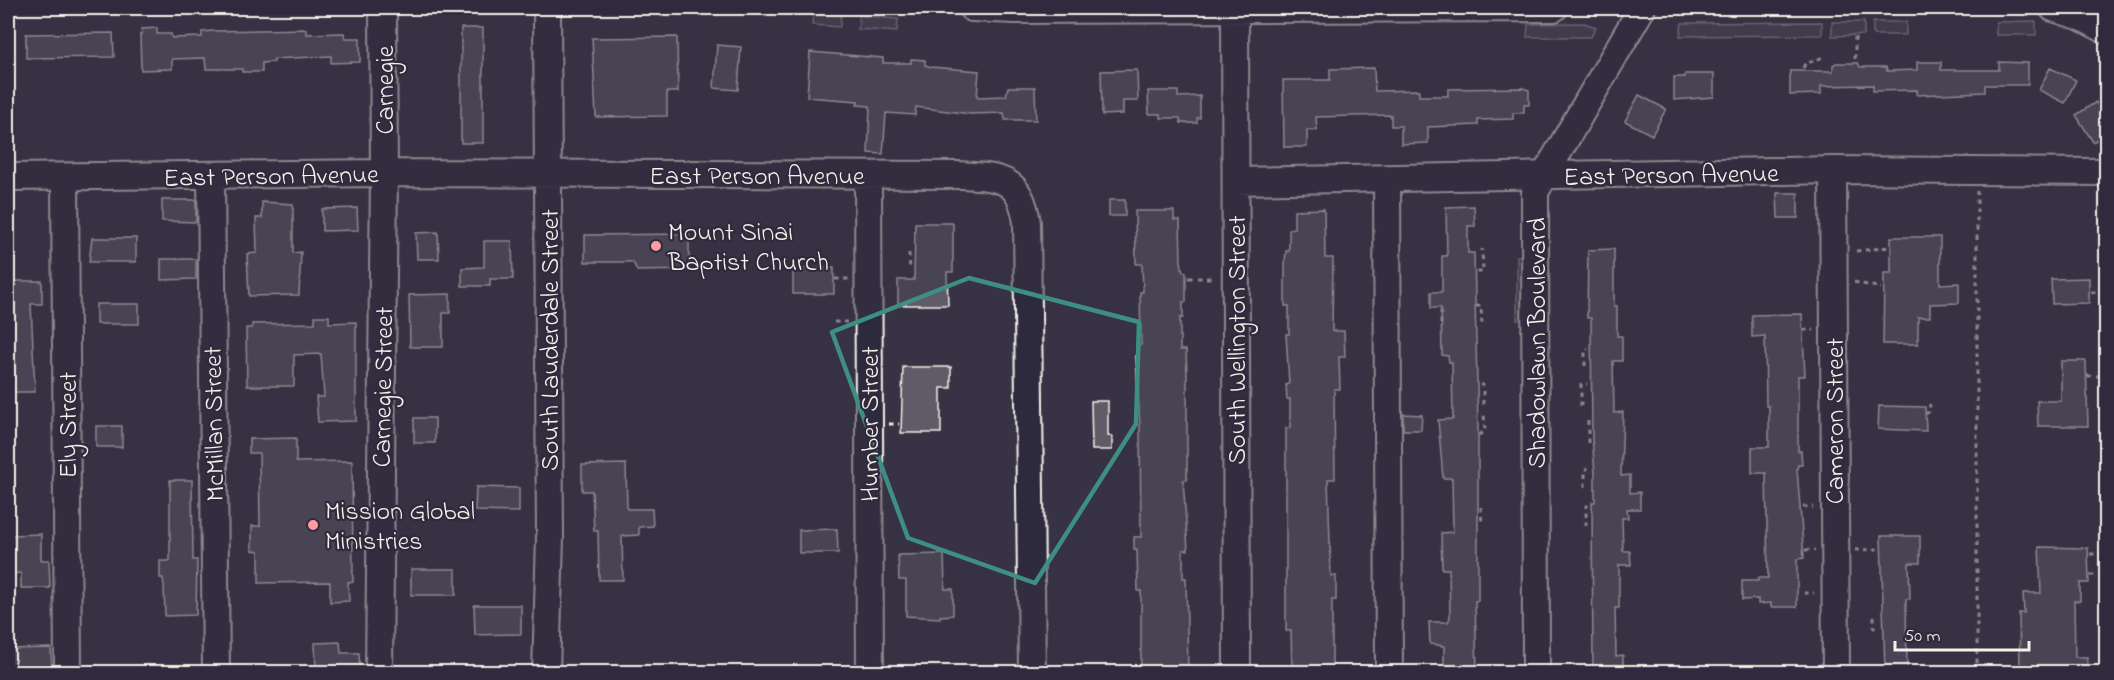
<svg xmlns="http://www.w3.org/2000/svg" width="2114" height="680" font-family="'Indie Flower',sans-serif">
<style>
.green{fill:#504b59;stroke:#a29ea0;stroke-width:1.5}
.building{fill:#5f5c67;stroke:#f4f1e8;stroke-width:1.5}
.lines{fill:none;stroke-linecap:round;stroke-linejoin:round}
.minor-casing{stroke:#f4f1e8;stroke-width:30}
.path{stroke:#f4f1e8;stroke-width:3;stroke-dasharray:4.5 4.5;stroke-linecap:butt}
.minor{stroke:#2f2a3d;stroke-width:26}
.marked{fill:none;stroke:#3d8f86;stroke-width:4.5;stroke-linejoin:round}
.poi-dot{fill:#ff9aa2;stroke:#2f2a3d;stroke-width:2}
.labels{text-anchor:middle;stroke-width:4.5;stroke-linejoin:round;paint-order:stroke}
.street-label{font-size:26px;fill:#f4f1e8;stroke:#2f2a3d}
.poi-label{font-size:26px;fill:#f4f1e8;stroke:#2f2a3d;text-anchor:start}
</style>
<rect width="100%" height="100%" fill="#373244"/>
<filter id="ink" filterUnits="userSpaceOnUse"><feTurbulence type="fractalNoise" baseFrequency=".0167" numOctaves="2"/><feDisplacementMap in="SourceGraphic" scale="12" xChannelSelector="R" yChannelSelector="G"/><feConvolveMatrix kernelMatrix="1 2 1 2 8 2 1 2 1" color-interpolation-filters="sRGB"/></filter>
<g filter="url(#ink)">
<path class="green" d="M813,13L841,14L840,27L812,25Z
M859,15L898,19L897,32L858,29Z
M2036,21V35H1996V22Z
M1822,22V35L1680,36L1682,23Z
M1864,22V35L1832,36V22Z
M1873,22H1906V35H1873Z
M1584,23L1596,27L1591,37H1527L1528,24Z
M1517,256H1523V319L1517,320Z"/>
<path class="building" d="M157,28V34H171L172,38L202,37V32L213,31L306,29V34L344,33L345,38H360V62L331,63V56L274,59V62L262,63V72H242V69H206L205,58L172,59V69L141,70L140,34H142V29Z
M461,28H483V143H461Z
M113,33L114,57L26,58V34Z
M677,37L678,92H667V116L596,117L592,38Z
M717,45L741,47L738,90L714,88Z
M810,52L883,58V63H911V59L925,60V65L931,67L979,71L977,97L1006,96L1008,87H1035L1036,120H1005L1004,113L971,114L916,107L915,115L886,113L883,154L868,153L870,106L857,105L858,101L807,97Z
M1917,62H1941V70H1999V62L2028,63V85H1985V92L1917,95V90L1873,91V85L1821,86V94L1790,95V71H1833V65L1836,63H1858L1860,67H1886L1887,71L1917,70Z
M1374,68L1375,91L1419,90V96H1448V89L1523,88L1529,90V105H1524V113H1513V119L1478,120V125L1428,127V143L1401,144V126H1391V115L1316,117L1317,130H1307V147H1284L1283,80H1330V69Z
M2050,68L2076,80L2065,103L2039,90Z
M1137,70L1138,101H1123V114L1102,115L1101,71Z
M1685,74H1714V97L1674,100V77H1685Z
M1148,91H1178V97L1200,96V118H1197V123H1181L1180,118H1161V114H1149Z
M1639,95L1666,109L1652,135L1625,121Z
M2096,102L2100,109L2106,106V134L2093,142L2076,115Z
M1777,193H1798V218H1778Z
M162,200H196V222L162,221Z
M1109,200H1125V216H1109Z
M262,202L293,204V253L301,252L299,295L249,296L247,254L257,253L256,218H262Z
M1474,206L1475,226H1468V253H1474L1478,428V601H1475L1477,672H1444V646L1430,644L1429,622H1448L1450,617L1449,569H1442L1441,533L1453,532L1452,478H1443L1438,420L1453,419L1452,362H1449L1448,356L1442,355L1441,308H1431V292H1442V256H1447L1446,207Z
M357,208L358,230L322,231V209Z
M1324,209L1325,258H1333L1332,331H1344L1345,357H1339L1340,389H1334L1335,479H1328L1331,576H1336V600H1332V672H1292L1291,631H1286V428H1290V399H1287L1286,385L1289,383L1286,334H1289V306H1285V261L1286,251H1289V229L1294,228V210Z
M1135,211H1174V220H1180L1181,261L1183,272H1186V302H1183V318H1180V350H1186L1187,375V480H1183L1188,550H1183V578H1186L1188,672H1141V591H1138L1137,550H1134V537H1141L1140,427L1136,356H1138V345H1141L1140,292H1143L1142,264H1136Z
M915,223H953V272H947L948,305H898V280H914Z
M438,232L439,259H417L416,233Z
M689,234V270L637,271L633,262H585V235Z
M1891,237H1940V284L1959,283V303L1930,304V317H1918V344H1883L1884,273H1891Z
M92,238H136V262H89Z
M484,241H512L513,279H490V286H462V268L484,267Z
M1614,249V306H1617V336H1622V361H1613L1614,413L1623,412L1621,476L1630,475V493L1640,492V509H1627L1628,518H1622L1623,551H1630L1631,565H1619V608H1615L1616,656L1623,655V672H1593L1592,502H1595V473L1592,438L1591,318H1587L1588,250Z
M161,259H196V279L161,280Z
M834,268V294H793V269Z
M2089,278V303L2052,304L2051,279Z
M8,281H42V304H31L35,392H10L9,365H13L12,304H8Z
M450,294V313H443V347H410L409,295Z
M96,304H139V324H96Z
M1802,314L1805,376H1798V451H1801L1802,465H1798L1797,469L1804,558L1797,559V607H1771V603L1758,604V599L1742,600V581H1758V578H1768L1766,473H1752V447H1769V406H1766L1765,336L1752,337V315Z
M315,316H329V323L356,322V421L318,422L316,397H324L321,354L294,355V386H247L246,328H252V324L315,323Z
M2061,361H2086L2088,426H2038L2037,401H2061Z
M903,367H951V388H941V433H901Z
M1091,401H1108V436H1112V450H1092Z
M1879,406L1925,407L1926,431L1878,429Z
M1403,414L1422,415L1421,430H1403Z
M414,418H435V443H414Z
M96,426H122V447H96Z
M296,438V462L352,461L353,582H348L349,601L330,602V582L259,583V551L252,550V526H260L259,453H249V439Z
M626,464L627,509H652L653,526L639,527V535L622,536L623,580H599L598,531H594L592,491H582V465Z
M170,480H192L193,560H197L196,615L165,616L164,586L163,578H160V561H170Z
M476,487L519,488V512L475,511Z
M837,529L838,553H799V530Z
M41,534V560H49L50,588H21V573L10,574L8,539H12L11,535Z
M1881,536H1920V563H1909L1910,599H1906L1907,672H1885Z
M2039,547L2088,548L2089,583H2080V601H2074L2075,657H2087V671L2020,670L2019,613H2024L2023,593H2041Z
M944,554L945,589H953V615L940,616V618L906,616V580H899L898,555Z
M411,569H456V595H411Z
M474,605H521V634L475,635Z
M340,642L341,653H359L360,672H316L315,643Z
M51,648L52,671L8,672V649Z"/>
<g class="lines">
<defs>
<path id="minor" d="M972,8L1014,10L1554,8
M1235,8L1237,672
M2053,8L2079,16L2106,30
M1833,170L1836,672
M868,175L870,672
M211,176L216,672
M8,177L384,173L959,175C1000,177 1021,177 1027,223L1032,672
M65,178L68,672
M1387,179L1389,672
M1236,181L1833,170L2106,172
M379,672L384,173L383,8
M546,672L550,537L547,8
M1536,672L1535,192L1642,8"/>
</defs>
<use href="#minor" class="minor-casing"/>
<path class="path" d="M1855,59V37
M1803,68L1805,64L1826,56
M1856,251L1890,247
M909,253L910,270
M1477,272H1483L1482,249
M1188,278H1213
M835,279H849
M1854,282L1881,288
M2091,292H2106
M1476,306H1481L1482,325
M834,322H847
M1441,324V310
M1803,330H1814
M1585,366V350L1588,349
M2087,376H2105
M1480,385H1483V407
M1581,406V384H1587
M1925,414L1929,412L1930,404
M889,424H899
M1479,435L1485,431L1484,412
M1588,443V421
M1585,487V469H1588
M1481,507L1482,525
M1803,507H1813
M1586,526V506H1589
M1805,550H1815
M1855,550L1880,549
M2090,554H2105
M2090,575H2105
M1804,593H1814
M1874,616V628H1878
M1977,672V191"/>
<use href="#minor" class="minor"/>
</g>
</g>
<path d="M0 0H2114V680H0ZM969,278L1139,322L1136,424L1035,583L908,538L832,332Z" fill="#373244" fill-opacity=".55" fill-rule="evenodd"/>
<path class="marked" d="M969,278L1139,322L1136,424L1035,583L908,538L832,332Z"/>
<g class="poi-dot">
<circle cx="656" cy="246" r="6"/>
<circle cx="313" cy="525" r="6"/>
</g>
<g class="labels">
<g class="street-label">
<text transform="translate(384 90) rotate(-90)" y="9">Carnegie</text>
<text transform="translate(1671 174) rotate(-1)" y="9">East Person Avenue</text>
<text transform="translate(271 175) rotate(-1)" y="9">East Person Avenue</text>
<text x="757" y="184">East Person Avenue</text>
<text transform="translate(549 340) rotate(-90)" y="9">South Lauderdale Street</text>
<text transform="translate(1236 340) rotate(-90)" y="9">South Wellington Street</text>
<text transform="translate(1536 343) rotate(-90)" y="9">Shadowlawn Boulevard</text>
<text transform="translate(382 387) rotate(-89)" y="9">Carnegie Street</text>
<text transform="translate(1834 421) rotate(-90)" y="9">Cameron Street</text>
<text transform="translate(213 424) rotate(-91)" y="9">McMillan Street</text>
<text transform="translate(869 424) rotate(-90)" y="9">Humber Street</text>
<text transform="translate(67 425) rotate(-90)" y="9">Ely Street</text>
</g>
<g class="poi-label">
<text x="668" y="240">Mount Sinai<tspan x="668" dy="30">Baptist Church</tspan></text>
<text x="325" y="519">Mission Global<tspan x="325" dy="30">Ministries</tspan></text>
</g>
</g>
<rect width="2114" height="680" fill="none" stroke="#2f2a3d" stroke-width="30"/>
<rect x="15" y="15" width="2084" height="650" fill="none" stroke="#f4f1e8" stroke-width="2" filter="url(#ink)"/>
<path d="M1895 641v9h134v-9" fill="none" stroke="#f4f1e8" stroke-width="3"/>
<text x="1904" y="641" font-size="18" fill="#f4f1e8" stroke="#2f2a3d" stroke-width="4.5" paint-order="stroke">50 m</text>
</svg>
